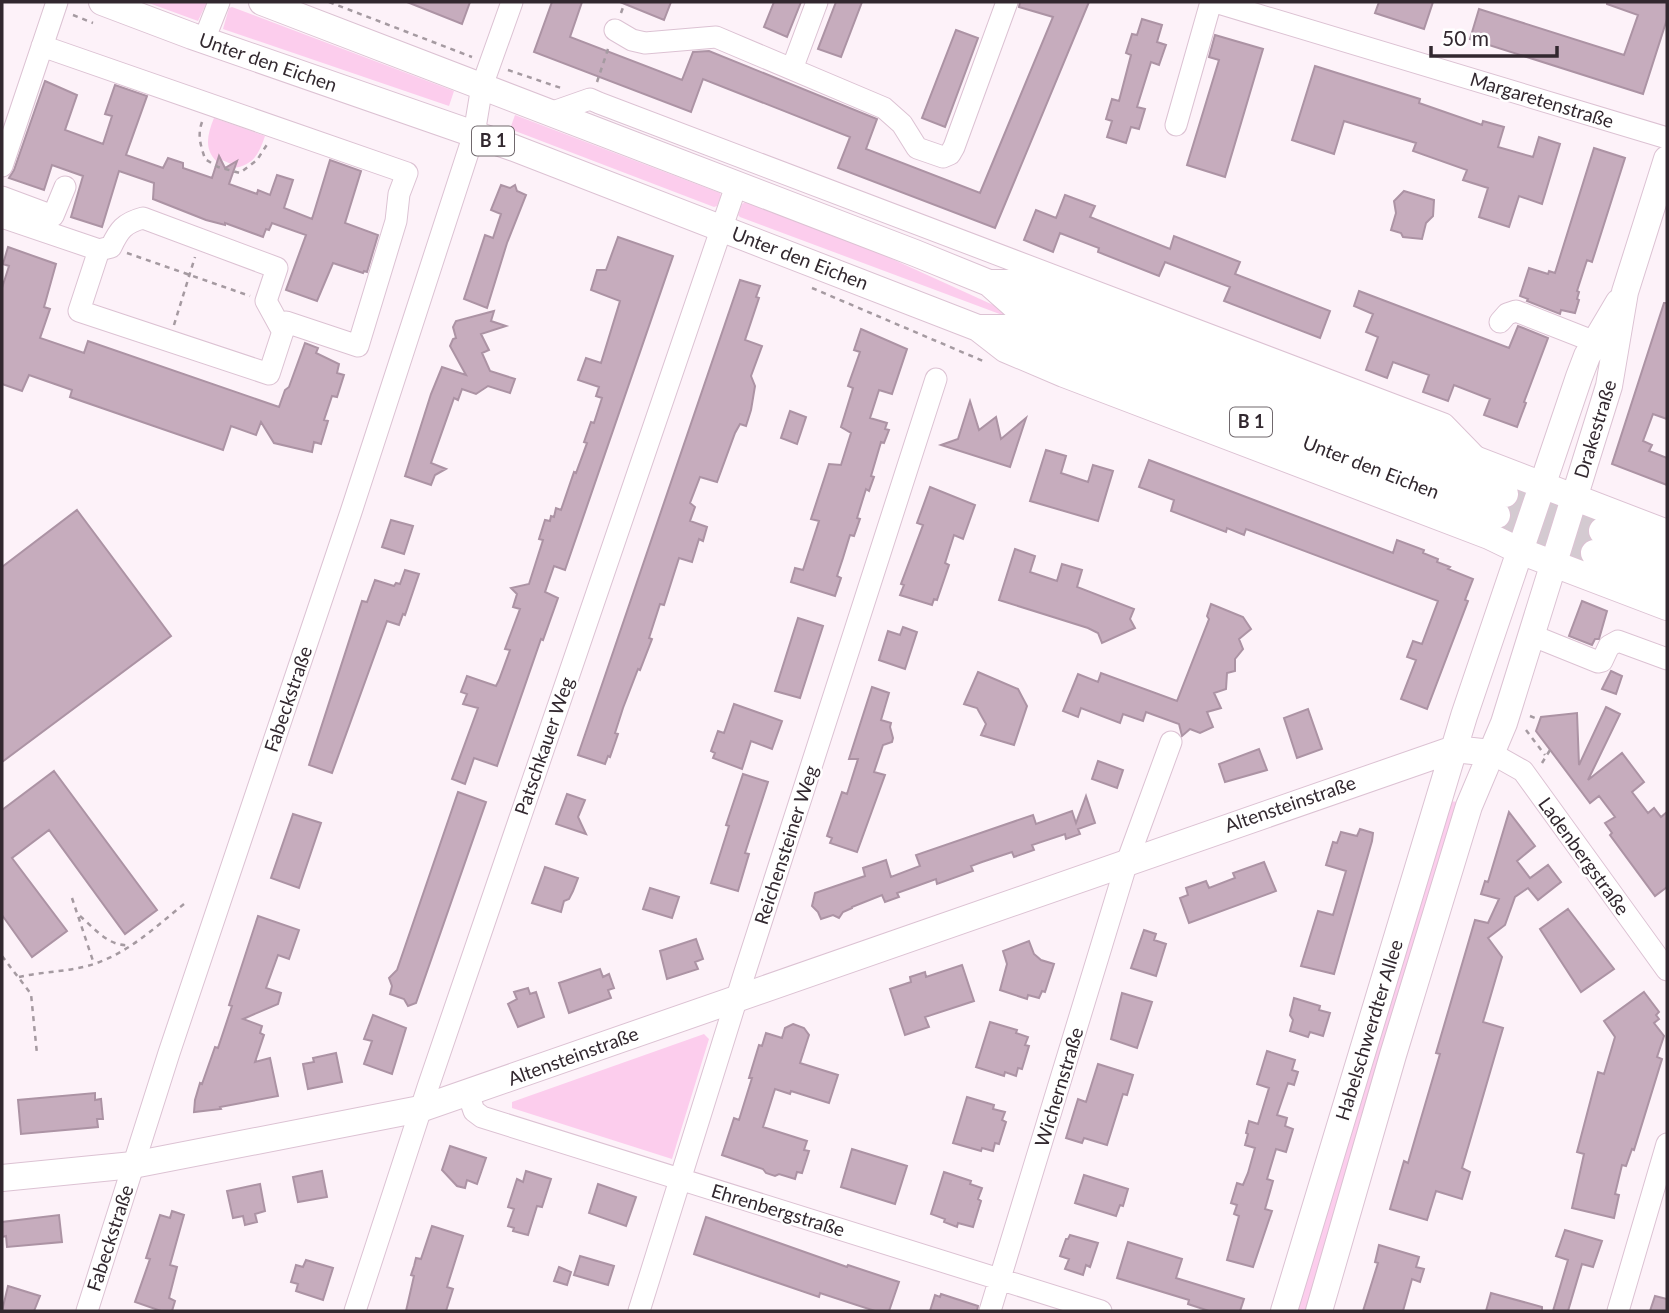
<svg xmlns="http://www.w3.org/2000/svg" width="1669" height="1313" font-family="Lato,sans-serif">
<style>
.green{fill:#fccded}
.building{fill:#c6acbd;stroke:#ac93a4;stroke-width:2}
.lines{fill:none;stroke-linecap:round;stroke-linejoin:round}
.major-tunnel{stroke:#d4cad1;stroke-width:26;stroke-dasharray:26 13;stroke-linecap:butt}
.minor-casing{stroke:#dcc2d3;stroke-width:23}
.major-casing{stroke:#dcc2d3;stroke-width:28}
.path{stroke:#a59aa1;stroke-width:2.5;stroke-dasharray:5 5;stroke-linecap:butt}
.minor{stroke:#fff;stroke-width:21}
.major{stroke:#fff;stroke-width:26}
.labels{text-anchor:middle;stroke-width:5;stroke-linejoin:round;paint-order:stroke}
.shield{fill:#fff;stroke:#70686d;stroke-width:2}
.shield-label{font-size:18px;font-weight:bold;fill:#32282f}
.street-label{font-size:19px;fill:#32282f;stroke:#fff}
</style>
<rect width="100%" height="100%" fill="#fdf2f9"/>
<path class="green" d="M146,2H207L198,21Z
M232,7L454,91L449,106L223,29L229,8Z
M515,115L720,193L721,196L717,206L714,207L510,129Z
M214,118L265,136C259,154 253,166 232,168L231,164L220,159V164C203,152 207,135 214,118Z
M745,202L868,248L1024,319L1005,316L740,217L738,215L742,204Z
M1447,801L1460,802L1311,1311H1293Z
M704,1034L709,1039L672,1159L512,1108V1102Z"/>
<path class="building" d="M407,2H470L462,24Z
M552,2H582L570,37L682,80L693,52L709,51L877,119L866,149L980,193L1053,17L1019,7L1020,2H1089L995,228L838,168L850,137L703,79L691,112L534,52Z
M620,2H671L664,20Z
M774,2H801L787,37L764,27Z
M836,2H862L841,57L818,49Z
M1379,2H1433L1424,29L1375,13Z
M1607,2H1667V19L1643,94L1470,39L1479,9L1624,55L1638,15L1607,4Z
M1142,19L1162,25L1157,42L1166,45L1159,65L1151,62L1137,107L1145,109L1139,129L1131,127L1126,143L1107,137L1112,121L1106,119L1112,99L1119,101L1131,55L1126,53L1132,34L1137,35Z
M956,30L978,38L945,127L922,118Z
M1215,35L1263,49L1225,177L1187,165L1219,60L1209,57Z
M1315,66L1420,99L1419,103L1482,125L1483,121L1504,127L1498,147L1533,157L1539,137L1560,144L1542,204L1519,196L1509,227L1479,217L1488,188L1463,180L1467,170L1413,151L1416,143L1344,121L1334,154L1292,140Z
M45,81L77,95L65,130L103,144L112,116L105,114L115,85L147,96L126,155L163,168L168,158L183,163V168L212,178L219,156L225,168L237,161L229,184L257,194L258,190L270,195L277,175L293,180L284,208L312,219L330,160L361,171L345,223L378,235L367,272L364,271L363,273L333,263L317,301L286,290L306,235L272,223L269,230L266,229L263,237L225,223V225L206,220L153,199L154,183L119,171L102,227L71,217L83,176L52,165L44,190L9,178L14,170Z
M1594,148L1625,158L1592,262L1587,260L1577,291L1579,292L1577,299L1579,300L1575,313L1561,310L1560,314L1527,301L1528,299L1520,296L1529,268L1548,274L1549,271L1555,273Z
M501,185L510,188L515,185L517,191L526,195L507,243L487,308L464,299L485,235L493,238L501,214L491,210Z
M1404,191L1434,200L1433,216L1426,223L1422,239L1403,237L1401,233L1391,230L1396,213L1394,201Z
M1065,195L1095,206L1090,217L1170,249L1174,236L1240,262L1235,274L1330,311L1320,338L1224,301L1230,287L1165,262L1159,276L1098,252L1099,248L1060,233L1053,252L1024,240L1036,210L1056,218Z
M618,237L673,256L565,570L554,566L545,592L558,598L543,640L541,639L497,766L474,758L465,784L452,779L478,708L463,704L467,694L461,692L467,676L496,686L499,680L510,650L505,649L520,609L513,607L517,594L511,588L529,584L543,540L539,539L545,520L550,521L551,516L554,517L556,508L561,510L574,472L576,473L587,443L584,442L591,422L594,423L602,398L596,396L599,387L578,380L586,358L601,363L620,301L591,290L597,270H606Z
M8,247L56,264L44,307L50,309L40,338L84,353L88,341L279,407L285,390L289,387L305,343L318,348L316,353L339,364L337,373L344,375L337,397L332,396L324,420L328,421L321,444L314,442L312,452L274,443L261,422L256,435L231,426L223,450L70,397L72,390L29,375L22,391L2,384V288L9,266L3,264Z
M740,280L760,286L756,297L759,298L745,340L762,346L751,376L755,386L751,410L746,426L740,424L735,433L717,482L700,477L690,503L695,507L690,521L707,527L703,541L699,539L692,562L679,558L664,605L660,604L649,638L652,639L640,670L638,669L623,708L615,733L618,734L610,757L608,756L605,764L578,755Z
M1359,291L1509,348L1518,326L1548,338L1524,402L1526,403L1517,427L1484,415L1490,399L1454,385L1448,401L1423,392L1429,375L1393,362L1387,378L1366,370L1378,337L1366,332L1373,314L1354,306Z
M1664,303H1667V419L1653,414L1643,441L1652,445L1649,451L1667,458V485L1612,464Z
M494,311L491,321L506,326L481,334L489,350L482,353L490,371L515,379L510,393L488,386L476,394L462,389L458,400L454,398L431,463L446,469L435,475L431,485L405,476L431,394L442,367L466,375L450,346L453,339L456,338L453,327L456,321Z
M861,329L907,349L892,394L879,390L871,415L870,418L887,423L885,429L889,430L884,443L881,442L871,476L874,477L869,491L866,489L857,518L860,519L854,536L850,535L843,558L837,576L841,578L835,596L791,582L795,568L803,570L819,521L811,519L829,464L841,465L851,433L841,427L853,388L848,386L860,352L854,350Z
M970,401L979,430L996,417L1001,439L1026,418L1010,467L941,445L958,439Z
M790,411L806,417L797,444L781,438Z
M1046,450L1066,456L1061,473L1088,482L1093,465L1113,471L1098,521L1030,501Z
M1149,460L1393,553L1397,540L1424,550L1423,553L1438,559L1437,562L1450,567L1448,569L1473,579L1465,600L1468,601L1427,709L1401,699L1416,660L1407,657L1413,641L1422,644L1438,601L1246,529L1244,535L1227,528L1226,532L1171,511L1174,500L1139,487Z
M930,487L975,505L963,539L954,535L945,563L949,565L937,600L934,599L932,605L900,595L904,585L901,584L923,525L917,523Z
M77,510L171,636L2,762V567Z
M391,520L413,526L404,554L382,547Z
M1015,549L1035,556L1030,572L1057,581L1062,564L1082,570L1077,587L1134,609L1130,619L1135,628L1102,643L1098,633L1088,628L999,600Z
M405,570L419,574L405,615L403,614L399,625L387,621L332,773L309,765L362,601L367,602L375,580L394,586L396,583L400,584Z
M1582,601L1607,611L1599,639H1595L1592,645L1569,636Z
M1211,604L1243,617L1251,629L1239,639L1243,649L1235,659V671L1227,673L1226,689L1214,693L1221,708L1207,712L1213,727L1200,733L1190,729L1182,736L1179,724L1146,712L1143,721L1123,714L1120,723L1081,708L1078,717L1063,711L1078,674L1098,682L1101,673L1177,701L1209,619L1207,616Z
M798,618L823,626L800,698L775,691Z
M903,627L917,632L905,669L879,660L888,631L900,635Z
M1611,671L1622,676L1616,694L1602,689Z
M978,672L1018,689L1027,706L1014,745L981,735L986,724L977,708L964,704Z
M872,687L889,693L881,720L891,723L890,727L893,738L892,742L883,745L874,772L885,775L857,852L830,843L832,838L827,836L842,792L847,794L858,759H849Z
M734,704L782,721L772,749L751,741L742,769L713,758L715,753L711,751L718,731L724,733Z
M1606,707L1620,714L1588,780L1622,753L1644,782L1632,792L1648,813L1654,808L1661,817L1667,812V887L1655,896L1610,835L1612,833L1605,823L1615,817L1599,796L1590,803L1536,731L1541,717L1577,713L1579,765Z
M1308,709L1322,749L1297,758L1284,718Z
M1259,749L1267,770L1225,782L1219,764Z
M1098,761L1123,770L1117,788L1092,779Z
M54,771L157,910L125,934L49,830L12,858L67,931L32,957L2,915V810Z
M743,774L768,782L745,853L749,854L738,891L711,883L729,826L726,825Z
M458,792L486,802L416,1003L408,1006L404,999L390,994L392,986L389,978L397,970Z
M567,794L585,800L578,817L586,834L556,824Z
M1086,796L1095,823L1078,829L1080,834L1066,839L1065,834L1032,845L1034,850L1014,857L1012,852L982,862L971,866L973,871L937,884L936,879L914,887L897,893L899,897L885,902L882,895L852,907V908L843,912L839,918L833,915L821,919L818,912L812,906L815,893L865,876L863,868L886,860L891,877L920,866L916,855L1033,815L1036,824L1072,811L1076,823Z
M1509,812L1535,846L1517,861L1530,878L1548,865L1561,882L1538,900L1528,888L1515,897L1505,925L1488,938L1502,957L1483,1022L1503,1028L1462,1168L1470,1172L1462,1199L1436,1191L1427,1220L1390,1209L1404,1161L1408,1163L1417,1132L1440,1054L1436,1053L1475,920L1488,923L1499,899L1481,894L1485,881L1488,882Z
M293,814L321,823L299,888L271,878Z
M1360,829L1373,833L1372,841L1334,974L1301,966L1318,911L1333,915L1346,871L1326,865L1333,842L1337,843L1341,832L1357,836Z
M1264,862L1276,891L1189,923L1180,898L1188,895L1186,888L1206,881L1209,888L1235,878L1233,873Z
M545,867L578,878L573,891L569,899L564,901L561,912L532,903Z
M650,888L679,897L672,918L643,909Z
M1568,909L1614,969L1581,992L1540,929Z
M258,916L299,930L289,959L278,955L266,988L281,993L278,1004L243,1019L262,1026L260,1033L264,1035L255,1062L270,1058L278,1096L220,1107L221,1109L194,1112L195,1100L200,1083L202,1084L215,1047L218,1048L232,1006L229,1005Z
M1144,930L1156,934L1154,940L1166,944L1156,976L1131,968Z
M696,939L703,959L695,962L698,969L667,979L660,951Z
M1029,941L1034,954L1041,960L1054,964L1045,992L1042,991L1039,998L1028,995L1027,999L1000,990L1007,964L1003,951Z
M962,965L974,1001L925,1017L929,1027L905,1035L890,989L911,982L910,977L925,972L926,977Z
M600,969L603,977L609,974L614,988L608,990L611,998L569,1013L559,983Z
M528,988L530,994L536,992L544,1017L518,1027L508,1004L517,999L514,992Z
M1644,992L1659,1012L1656,1015L1659,1019L1654,1023L1664,1036L1657,1057L1662,1059L1634,1150L1632,1149L1626,1166L1622,1165L1615,1194L1619,1195L1614,1218L1572,1208L1584,1154L1577,1152L1598,1072L1604,1074L1615,1037L1604,1021Z
M1122,993L1152,1002L1137,1048L1111,1039Z
M1294,998L1320,1006L1319,1010L1330,1013L1323,1036L1310,1032L1308,1037L1290,1031L1293,1020L1290,1015Z
M373,1015L406,1028L392,1074L364,1064L372,1041L364,1039Z
M990,1022L1017,1030L1016,1033L1028,1037L1025,1045L1029,1046L1022,1069L1018,1068L1016,1076L1005,1072L1004,1076L976,1067Z
M793,1024L804,1028L809,1035L800,1063L838,1075L829,1103L791,1091L790,1094L775,1089L763,1127L807,1141L804,1150L809,1151L802,1173L797,1172L795,1179L779,1174L775,1176L766,1173L763,1169L722,1155L734,1118L739,1120L752,1078H749L759,1045L762,1046L766,1033L782,1038L785,1028Z
M1267,1051L1295,1060L1292,1070L1298,1072L1294,1085L1288,1083L1277,1115L1287,1118L1285,1126L1293,1129L1286,1152L1276,1149L1267,1179L1273,1181L1265,1209L1272,1211L1253,1267L1227,1260L1239,1216L1234,1214L1237,1205L1231,1203L1237,1183L1243,1185L1248,1173L1255,1148L1245,1145L1248,1134L1246,1133L1249,1121L1258,1124L1269,1088L1257,1084Z
M336,1053L342,1082L308,1089L303,1064L314,1062L313,1058Z
M1098,1064L1133,1075L1127,1095L1123,1094L1107,1145L1084,1138L1082,1143L1066,1138L1078,1099L1086,1102Z
M95,1093V1100L101,1099L103,1119H97L98,1127L21,1134L18,1100Z
M967,1097L994,1105L993,1109L1005,1112L1002,1120L1006,1122L999,1144L995,1143L993,1151L982,1148L981,1151L953,1143Z
M450,1146L486,1158L477,1184L467,1180L465,1188L457,1186L442,1170Z
M852,1149L907,1166L895,1204L841,1187Z
M322,1171L327,1197L298,1202L293,1177Z
M526,1171L551,1179L542,1207L537,1206L528,1235L513,1231L514,1228L508,1226L514,1209L508,1207L517,1179L523,1182Z
M944,1172L971,1181L970,1184L982,1188L978,1199L981,1201L973,1227L958,1223L957,1227L944,1222L945,1219L931,1214Z
M1084,1175L1128,1189L1123,1206L1120,1205L1116,1216L1075,1203Z
M260,1184L265,1211L255,1214L257,1222L245,1225L243,1216L233,1218L227,1191Z
M598,1184L636,1197L626,1226L589,1213Z
M172,1211L184,1215L170,1265L177,1267L169,1298L175,1301L172,1311H161L135,1302L150,1259L146,1258L160,1215L170,1218Z
M59,1215L62,1242L7,1247L6,1236L2,1237V1222Z
M706,1217L847,1267L848,1265L899,1282L889,1311H875L820,1293L819,1297L694,1254Z
M432,1226L463,1236L447,1287L453,1289L446,1311H406L414,1276L411,1275L414,1266L416,1258L421,1259Z
M1565,1230L1602,1241L1593,1267L1582,1264L1568,1311H1553L1568,1260L1556,1256Z
M1070,1235L1098,1243L1090,1267L1086,1265L1083,1275L1065,1269L1069,1259L1060,1256L1066,1239H1068Z
M1128,1242L1182,1259L1176,1278L1244,1299L1240,1311H1209L1188,1304L1189,1300L1117,1278Z
M1379,1245L1419,1257L1416,1267L1424,1269L1420,1282L1412,1279L1403,1311H1363L1378,1263L1375,1262Z
M580,1256L614,1266L608,1285L574,1275Z
M306,1260L333,1268L323,1300L296,1291L298,1284L291,1282L296,1265L303,1267Z
M559,1267L571,1272L567,1285L554,1281Z
M8,1286L40,1296L34,1311H2Z
M1491,1293L1542,1307V1311H1486Z
M941,1294L978,1306L977,1311H930L935,1295L940,1297Z
M1655,1296L1667,1299V1311H1650Z"/>
<g class="lines">
<path class="major-tunnel" d="M1505,494L1602,531
M1497,515L1594,553"/>
<defs>
<path id="minor" d="M1215,2L1667,138
M615,30L632,40L645,43L716,37L884,108L902,124L917,148L943,157L950,154L954,147L1007,2
M204,40L219,2
M792,69L817,2
M553,112L590,99L599,103L1444,424L1479,460
M1176,125L1211,2
M2,166L57,2
M2,197L53,216L65,187
M2,217L99,250L79,311L269,374L286,322L358,346L396,221L399,194L407,173L42,46
M99,250L111,247C119,230 124,223 143,218L277,268L266,301L283,332
M1500,322L1507,314L1516,311L1595,342
M1531,635L1598,662L1602,661L1609,646L1618,641L1667,659
M1491,753L1523,771L1667,970
M468,1093L474,1111L482,1117L1101,1311
M87,1311L169,1053L351,512L474,134L482,86L512,2
M355,1311L428,1087L737,183
M639,1311L744,975L936,379
M990,1311L1127,862L1171,742
M1618,1311L1667,1144"/>
<path id="major" d="M102,2L192,36L514,148L978,328H1006L1497,515
M262,2L915,253L989,283L1015,306L1505,494
M989,283H1017L1667,533
M978,328L1005,349L1064,374L1489,536L1520,551L1667,607
M1602,531L1667,556
M1594,553L1667,581
M2,1178L133,1165L420,1109L1454,749L1491,753
M1284,1311L1464,716L1579,377L1587,356L1619,302
M1319,1311L1393,1055L1469,806L1504,723L1609,386L1625,292L1667,159"/>
</defs>
<use href="#minor" class="minor-casing"/>
<use href="#major" class="major-casing"/>
<path class="path" d="M329,2L472,57
M621,13L625,2
M73,15L93,23
M508,70L561,88
M597,82L608,49
M202,122C197,136 201,146 205,159L218,167L240,173L257,160L268,143
M127,253L250,296
M812,288L983,361
M174,325L195,257
M1530,716L1540,720
M1526,730L1545,755
M1542,763L1550,750
M72,898L94,964
M80,916C94,928 109,947 129,945
M2,956L31,994L37,1054
M19,977C40,972 62,972 83,967C123,958 153,929 184,904"/>
<use href="#minor" class="minor"/>
<use href="#major" class="major"/>
</g>
<g class="labels">
<g class="shield">
<rect x="472" y="126.5" width="42" height="29" rx="5"/>
<rect x="1230" y="407.5" width="42" height="29" rx="5"/>
</g>
<g class="shield-label">
<text x="493" y="147">B 1</text>
<text x="1251" y="428">B 1</text>
</g>
<g class="street-label">
<text transform="translate(268 62) rotate(19)" y="7">Unter den Eichen</text>
<text transform="translate(1542 100) rotate(17)" y="7">Margaretenstraße</text>
<text transform="translate(800 258) rotate(21)" y="7">Unter den Eichen</text>
<text transform="translate(1595 429) rotate(-73)" y="7">Drakestraße</text>
<text transform="translate(1371 467) rotate(21)" y="7">Unter den Eichen</text>
<text transform="translate(288 699) rotate(-71)" y="7">Fabeckstraße</text>
<text transform="translate(544 746) rotate(-71)" y="7">Patschkauer Weg</text>
<text transform="translate(1290 804) rotate(-19)" y="7">Altensteinstraße</text>
<text transform="translate(786 845) rotate(-72)" y="7">Reichensteiner Weg</text>
<text transform="translate(1584 856) rotate(54)" y="7">Ladenbergstraße</text>
<text transform="translate(1369 1030) rotate(-73)" y="7">Habelschwerdter Allee</text>
<text transform="translate(573 1056) rotate(-20)" y="7">Altensteinstraße</text>
<text transform="translate(1059 1087) rotate(-73)" y="7">Wichernstraße</text>
<text transform="translate(778 1210) rotate(17)" y="7">Ehrenbergstraße</text>
<text transform="translate(110 1238) rotate(-72)" y="7">Fabeckstraße</text>
</g>
</g>
<rect width="1669" height="1313" fill="none" stroke="#32282f" stroke-width="7"/>
<path d="M1431 46v10h126v-10" fill="none" stroke="#32282f" stroke-width="3.5"/>
<text x="1442" y="46" font-size="21" fill="#32282f" stroke="#ffffff" stroke-width="5" paint-order="stroke">50 m</text>
</svg>
